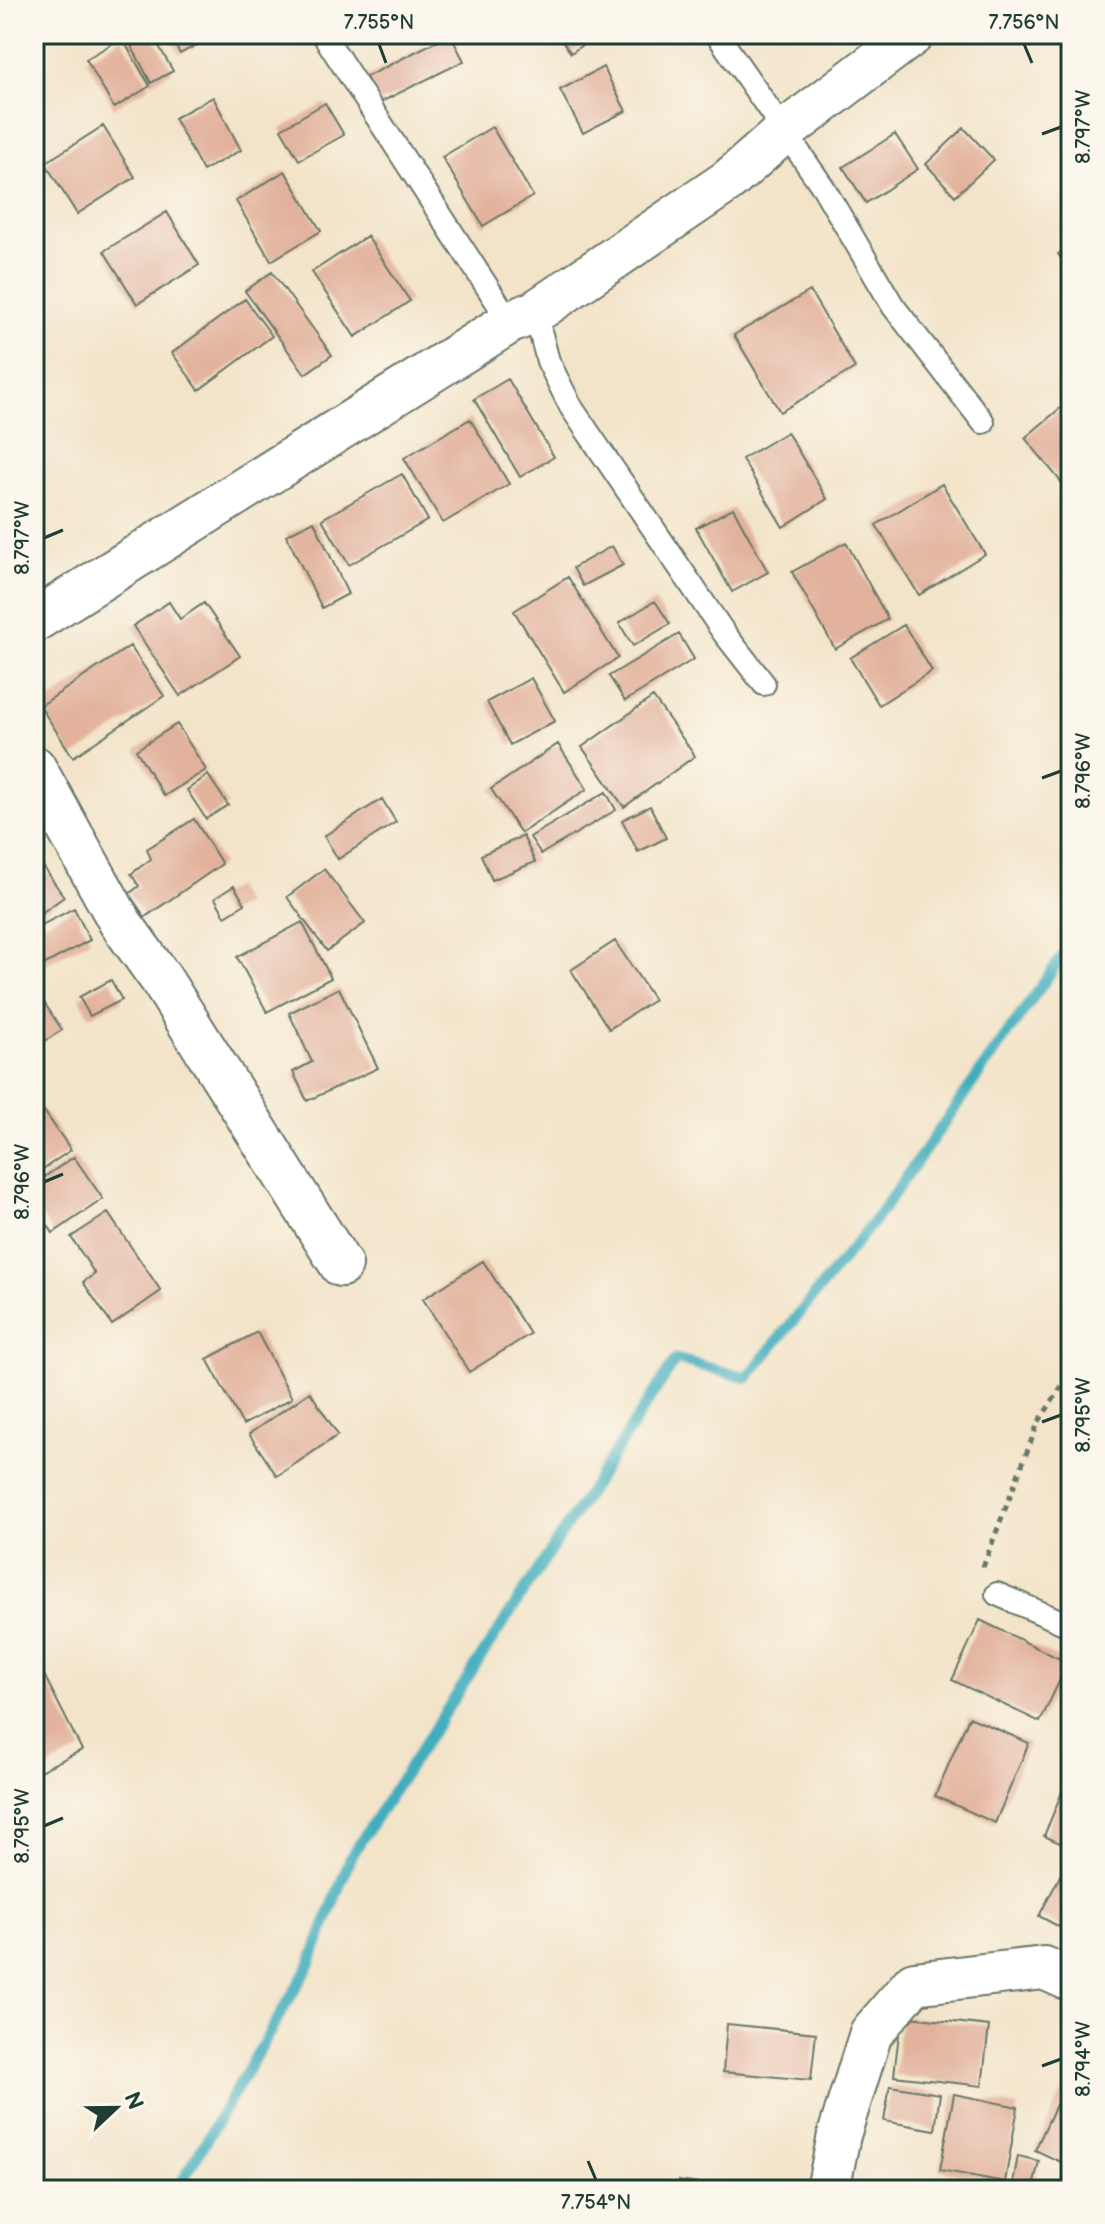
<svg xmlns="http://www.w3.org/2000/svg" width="1105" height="2224" font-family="'Balsamiq Sans',sans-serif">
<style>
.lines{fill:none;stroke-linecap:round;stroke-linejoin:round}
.stream{stroke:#3fadbd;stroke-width:11}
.building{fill:#e2b29c}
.lane-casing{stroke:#697768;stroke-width:26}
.street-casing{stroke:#697768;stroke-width:46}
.path{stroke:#697768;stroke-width:5;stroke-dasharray:6 6;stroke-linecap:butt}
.lane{stroke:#fff;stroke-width:22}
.street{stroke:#fff;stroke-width:42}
.ticks{fill:none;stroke:#1f3d34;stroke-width:3}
.neatline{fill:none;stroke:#1f3d34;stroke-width:3}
.ticks-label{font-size:20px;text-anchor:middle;fill:#1f3d34}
</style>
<rect width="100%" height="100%" fill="#fbf7ec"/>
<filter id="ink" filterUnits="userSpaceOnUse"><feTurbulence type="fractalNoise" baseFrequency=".0125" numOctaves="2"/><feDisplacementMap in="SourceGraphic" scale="16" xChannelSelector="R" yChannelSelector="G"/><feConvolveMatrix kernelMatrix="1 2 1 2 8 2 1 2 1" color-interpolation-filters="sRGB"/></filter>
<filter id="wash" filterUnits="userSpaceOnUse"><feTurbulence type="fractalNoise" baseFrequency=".006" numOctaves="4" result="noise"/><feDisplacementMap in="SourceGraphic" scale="32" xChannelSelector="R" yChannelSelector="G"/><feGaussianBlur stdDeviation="1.8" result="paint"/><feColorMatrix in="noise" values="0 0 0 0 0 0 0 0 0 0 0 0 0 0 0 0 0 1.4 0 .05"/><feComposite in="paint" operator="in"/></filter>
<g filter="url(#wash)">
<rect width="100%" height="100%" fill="#f3e4c9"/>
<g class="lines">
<path class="stream" d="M177,2190L310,1964L351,1856L676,1359L747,1378L879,1215L1071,944"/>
</g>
<g id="blocks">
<path class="building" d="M125,34H152L173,71L151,83Z
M169,34H217L180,54Z
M450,34L464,61L379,103L366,77Z
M557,34H597L571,53Z
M122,38L150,86L114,108L86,59Z
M603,67L626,111L583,133L560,90Z
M213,97L241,150L203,171L174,118Z
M325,103L344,135L299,160L281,129Z
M103,126L135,177L77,214L45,163Z
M492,127L533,196L483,226L442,157Z
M964,128L994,160L955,196L926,164Z
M895,134L918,169L866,203L843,167Z
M285,171L321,231L271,261L236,201Z
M167,212L199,265L137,304L104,251Z
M367,236L410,301L355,337L312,272Z
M1071,245V273L1058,254Z
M272,272L332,355L305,374L245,291Z
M810,291L855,368L780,412L734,335Z
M245,299L272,336L199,390L172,353Z
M508,379L554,457L520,477L474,399Z
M1071,399V494L1025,438Z
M470,419L509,484L443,523L404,458Z
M787,432L827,499L783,527L742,459Z
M402,474L428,520L349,565L322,519Z
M942,484L985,554L919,595L876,525Z
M733,508L768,572L732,592L696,528Z
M314,521L348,594L322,608L286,535Z
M846,542L888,619L835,649L792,572Z
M612,546L623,565L583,586L573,568Z
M568,577L618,658L564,692L514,611Z
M655,601L670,624L633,646L619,623Z
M169,602L180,619L204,603L240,656L180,696L133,626Z
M904,625L932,671L879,705L850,658Z
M679,634L694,659L625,701L609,676Z
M130,646L164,696L73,757L40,706Z
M531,678L555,721L510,745L487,702Z
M653,697L695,756L624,807L582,747Z
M177,724L206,770L164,796L136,750Z
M558,744L587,789L521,833L491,789Z
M208,775L228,805L206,819L187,790Z
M606,792L616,810L541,854L530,837Z
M382,799L396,822L338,859L324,836Z
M650,806L666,838L638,852L622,820Z
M194,819L222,864L145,917L129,894L139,886L131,874L151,859L147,849Z
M523,836L535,862L492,880L481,855Z
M34,853L64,897L34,918Z
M324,869L365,923L327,951L287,897Z
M234,886L245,904L225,916L215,898Z
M74,908L90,940L34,970V929Z
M302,922L331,978L267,1012L237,957Z
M615,941L654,1000L609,1029L571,970Z
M111,980L122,1000L90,1016L79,997Z
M34,987L62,1030L34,1048Z
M339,988L378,1068L307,1101L293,1072L312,1062L289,1013Z
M42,1108L71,1150L34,1175V1113Z
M74,1157L103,1199L53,1233L34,1205V1184Z
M108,1213L161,1291L112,1325L83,1282L95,1274L71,1237Z
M483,1261L530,1334L469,1372L423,1299Z
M257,1332L292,1398L243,1425L207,1359Z
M310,1392L338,1435L277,1476L249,1434Z
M980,1620L1068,1663L1040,1722L952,1680Z
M38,1663L82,1750L34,1774V1665Z
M969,1717L1029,1743L995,1823L935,1796Z
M1062,1792L1071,1796V1848L1044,1836Z
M1069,1859L1071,1861L1069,1932L1039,1916Z
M901,2016L989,2026L982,2086L894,2076Z
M727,2024L816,2033L811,2080L723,2072Z
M890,2086L940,2094L935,2130L884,2121Z
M1062,2092L1071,2097V2153L1065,2164L1035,2150Z
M954,2094L1018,2107L1005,2182L940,2170Z
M1018,2156L1039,2161L1033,2187L1013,2183Z
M679,2181L711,2186V2190H678Z
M933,2182L959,2189V2190H931Z"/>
</g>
</g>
<g filter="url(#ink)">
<use href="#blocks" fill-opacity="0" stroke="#697768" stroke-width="2"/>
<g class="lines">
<defs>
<path id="lane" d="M323,34L510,322
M717,34L823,187L893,306L983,422
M535,312L548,361L571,407L724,633L764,684
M997,1594L1071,1626"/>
<path id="street" d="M34,621L510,322L535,312L728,181L785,131L913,34
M34,767L120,922L161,979L341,1265
M828,2190L839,2135L871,2033L914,1983L1044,1968L1071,1980"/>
</defs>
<use href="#lane" class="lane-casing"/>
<use href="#street" class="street-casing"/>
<path class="path" d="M983,1567L1038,1423L1071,1372"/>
<use href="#lane" class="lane"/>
<use href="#street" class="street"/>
</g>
</g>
<path class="ticks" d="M379,44L386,63M1024,44L1032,63M1042,134L1061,127M44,538L63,530M1042,778L1061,771M44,1182L63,1174M1042,1422L1061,1415M44,1826L63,1818M1042,2066L1061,2059M588,2161L596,2180"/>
<rect width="1105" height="2224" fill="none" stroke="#fbf7ec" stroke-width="88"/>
<g transform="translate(116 2108) rotate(68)" stroke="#fbf7ec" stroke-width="6" paint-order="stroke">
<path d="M0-6L14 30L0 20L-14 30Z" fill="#1f3d34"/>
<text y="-12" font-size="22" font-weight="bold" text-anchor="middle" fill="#1f3d34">N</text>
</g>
<rect x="44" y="44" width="1017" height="2136" class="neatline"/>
<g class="ticks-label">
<text x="379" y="29">7.755°N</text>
<text x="1024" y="29">7.756°N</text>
<text transform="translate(1083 127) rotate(-90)" y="7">8.797°W</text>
<text transform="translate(22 538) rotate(-90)" y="7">8.797°W</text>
<text transform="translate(1083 771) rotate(-90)" y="7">8.796°W</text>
<text transform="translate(22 1182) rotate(-90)" y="7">8.796°W</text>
<text transform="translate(1083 1415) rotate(-90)" y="7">8.795°W</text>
<text transform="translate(22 1826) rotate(-90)" y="7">8.795°W</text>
<text transform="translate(1083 2059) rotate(-90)" y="7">8.794°W</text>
<text x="596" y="2209">7.754°N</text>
</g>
</svg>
